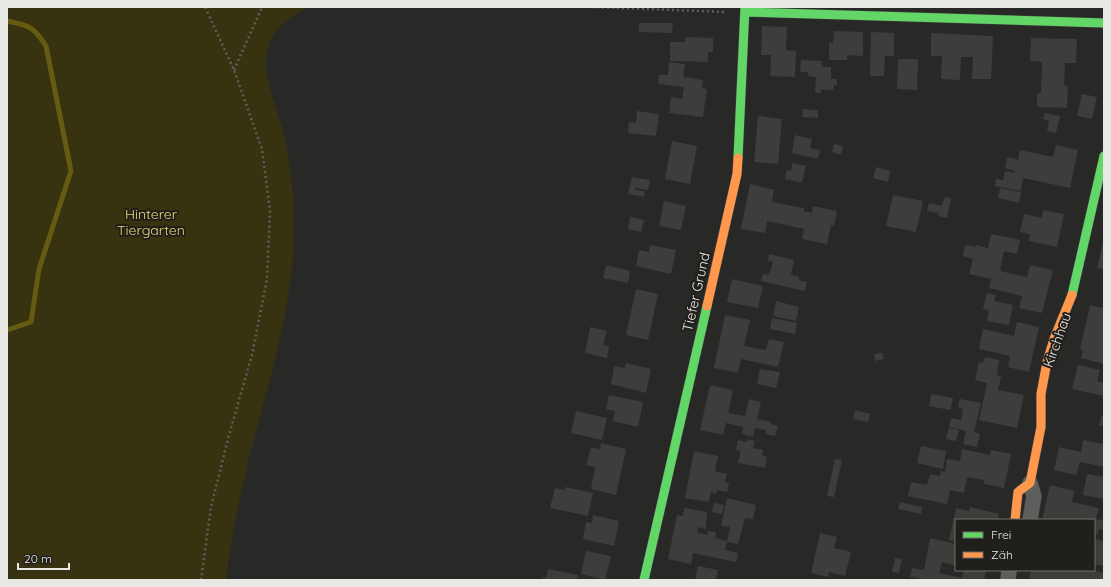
<svg xmlns="http://www.w3.org/2000/svg" width="1111" height="587" font-family="Quicksand,sans-serif">
<style>
.green{fill:#373210}
.lines{fill:none;stroke-linecap:round;stroke-linejoin:round}
.stream{stroke:#655c12;stroke-width:5}
.building{fill:#3d3d3c}
.street-casing{stroke:#444442;stroke-width:16}
.fast-casing{stroke:#444442;stroke-width:10}
.slow-casing{stroke:#444442;stroke-width:10}
.path{stroke:#5e5e5c;stroke-width:2.5;stroke-dasharray:2 3;stroke-linecap:butt}
.street{stroke:#5e5e5d;stroke-width:15}
.fast{stroke:#63d668;stroke-width:9}
.slow{stroke:#ff974d;stroke-width:9}
.labels{text-anchor:middle;stroke-width:4;stroke-linejoin:round;paint-order:stroke}
.park-label{font-size:14px;fill:#eadc75;stroke:#201f1b}
.street-label{font-size:14px;fill:#e8e8e5;stroke:#201f1b}
</style>
<rect width="100%" height="100%" fill="#282826"/>
<path class="green" d="M7,7H307C291,17 273,27 268,47C260,75 278,108 284,135C290,163 294,193 294,222C295,303 269,381 249,458C239,499 231,539 226,580H7Z"/>
<g class="lines">
<path class="stream" d="M7,21C29,25 34,27 46,46L71,171L39,269L31,322L7,330"/>
</g>
<path class="building" d="M639,23H673L672,33L639,32Z
M762,26L787,27L786,50L796,51L795,77L770,76L771,55H761Z
M834,31L863,32V56L847,55V60H829V43H833Z
M871,32L894,33V56H885L884,76H870Z
M931,33L993,36L991,79H972L973,57H961L960,80L941,79L942,56H931Z
M685,37L713,38V52H708V62L670,61V42H685Z
M1031,38L1077,39L1076,63H1065L1064,85L1068,86L1067,108L1037,107V93H1041L1042,62L1030,61Z
M898,59H918L917,90L897,89Z
M801,60L822,61V67H831V79H837V85H834L833,90L821,89V93H815L816,77L808,76V72H800Z
M669,62L685,64L683,77L703,80L702,88L707,89L703,117L669,113L671,97L682,99L684,87L658,84L659,75H668Z
M1082,94L1097,97L1092,119L1077,116Z
M803,109L818,110V118L802,117Z
M637,111L659,114L656,136L628,133L629,122L636,123Z
M1045,113L1060,116L1056,133L1047,131L1049,121L1043,119Z
M758,116L782,119L778,164L754,162Z
M795,135L812,139L810,148L820,150L818,159L792,153Z
M672,141L697,146L690,184L665,179Z
M834,144L843,146L841,155L832,152Z
M1056,145L1078,150L1070,188L1023,178L1021,191L995,186L996,179L1003,180L1005,171L1015,173V171L1005,168L1007,157L1018,160L1020,150L1053,157Z
M792,163L806,166L802,183L785,179L787,170L791,171Z
M876,167L890,171L888,182L873,178Z
M632,177L650,180L648,190L635,188V190L645,191L644,197L628,194Z
M750,184L774,190L772,202L804,208V211L812,213L813,206L837,211L834,226L831,225L827,244L802,239L804,229L767,221L765,233L741,229Z
M1000,188L1021,192L1019,203L998,198Z
M893,195L923,201L916,232L886,226Z
M944,197L951,198L947,218L938,216L939,213L927,211L929,203L942,206Z
M664,201L686,206L681,230L659,226Z
M1043,210L1064,214L1057,247L1029,241L1030,234L1020,232L1024,214L1042,218Z
M630,217L644,220L641,232L628,229Z
M991,234L1020,240L1017,254L1004,251L1000,271L1027,277L1030,265L1053,270L1042,313L1019,308L1022,296L989,288L991,279L969,274L973,259L963,256L965,245L975,247L976,245L988,248Z
M1103,243H1104V269L1097,268Z
M650,245L676,250L671,274L636,266L639,250L649,252Z
M769,254L794,260L791,275L799,277V280L807,282L805,291L761,281L763,274L769,275L773,262L768,261Z
M606,265L630,271L628,283L603,278Z
M732,279L763,286L758,308L727,302Z
M636,289L658,294L648,340L626,335Z
M987,293L996,295L994,301L1013,305L1009,325L987,321L989,310L983,309Z
M776,301L799,307L796,321L773,316Z
M1090,305L1104,308V364L1081,358L1083,350L1080,349Z
M725,315L750,320L744,346L766,350L769,339L784,342L778,367L741,359L738,373L714,368Z
M772,318L797,323L795,334L770,329Z
M1017,322L1039,327L1029,372L1008,367L1010,356L979,349L983,329L1014,336Z
M590,327L607,331L603,345L609,346L607,358L585,353Z
M882,353L884,359L875,361L874,354Z
M985,357L999,360L997,375L1001,376L998,390L1024,395L1017,428L979,420L987,383L975,380L979,362L983,363Z
M626,363L651,369L646,393L611,384L614,366L625,368Z
M1078,365L1100,370L1097,381L1104,383V396L1072,389Z
M760,369L780,372L776,388L757,384Z
M710,385L733,390L728,413L745,416L749,399L761,402L757,419L771,422L770,424L778,426L775,436L766,434V430L755,428L753,437L742,434L743,427L726,423L723,435L700,430Z
M931,394L953,398L950,410L929,406Z
M609,395L643,402L638,427L613,421L615,411L606,409Z
M960,399L981,403L974,432L980,434L977,447L963,444L966,431L949,427L951,418L961,420L963,409L958,407Z
M855,410L870,414L868,422L853,419Z
M576,411L607,418L602,440L571,433Z
M1102,415L1104,416V426L1099,425Z
M949,428L959,430L956,441L946,439Z
M747,439L755,441L753,448L763,450L762,455L767,457L765,468L738,463L741,451L736,450L738,440L747,442Z
M1083,440L1104,444V467L1080,462L1076,475L1054,470L1059,447L1081,452Z
M601,443L626,449L616,495L591,489L595,467L586,465L591,447L600,449Z
M921,446L946,451L943,469L917,463Z
M962,449L990,455L991,450L1011,454L1004,488L984,484V480L967,477L964,493L950,490L947,504L908,496L911,482L927,485L930,474L940,476L941,471L945,472L947,459L960,461Z
M694,451L718,456L715,471L727,474L725,482L729,483L727,492L717,490L716,494L711,492L709,502L685,498Z
M835,459L842,460L834,497L827,496Z
M1087,474L1104,477V499L1083,495Z
M1050,485L1074,491L1072,502L1099,508L1096,519L1104,521V530L1099,529L1098,534L1094,533V520H1042Z
M565,487L593,493L588,516L550,508L555,488L565,490Z
M727,498L756,505L753,519L745,518L738,544L727,542L725,550L738,553L736,562L693,553L691,564L668,559L677,515L683,516L684,508L707,512L706,529L698,527L697,533L707,535L708,531L716,532L715,538L727,541L730,527L721,526Z
M900,502L922,507L921,514L898,509Z
M714,503L724,505L722,514L712,512Z
M970,507L999,514L998,520H956V542L949,540L956,508L969,511Z
M593,515L619,521L614,546L583,539L586,522L592,523Z
M820,533L837,537L834,548L851,552L845,576L829,572L828,577L811,573Z
M930,538L956,544V566L942,562L939,573L962,578L964,570H980L986,571L984,580H919V578L910,577L912,568L924,570Z
M1094,539L1104,541V566L1094,564Z
M586,551L611,556L605,580L581,574Z
M895,558L902,559L899,573L892,572Z
M698,566L718,570L716,580H695Z
M548,569L578,575L577,580H542L543,577L546,578Z
M1031,570H1091L1104,573V580H1029Z"/>
<g class="lines">
<defs>
<path id="street" d="M1030,483L1034,496L1030,520
M1008,580L1009,570"/>
<path id="fast" d="M745,12L1104,23
M738,158L745,7
M1072,295L1104,156
M644,580L707,306"/>
<path id="slow" d="M707,306L737,174L738,158
M1015,520L1018,492L1030,483L1041,427V394L1047,362L1054,339L1072,295"/>
</defs>
<use href="#street" class="street-casing"/>
<use href="#fast" class="fast-casing"/>
<use href="#slow" class="slow-casing"/>
<path class="path" d="M592,7L726,12
M234,70L262,7
M201,580L211,507L229,435L252,355L267,279L270,210L262,149L234,70L205,7"/>
<use href="#street" class="street"/>
<use href="#fast" class="fast"/>
<use href="#slow" class="slow"/>
</g>
<g class="labels">
<g class="park-label">
<text x="151" y="219">Hinterer<tspan x="151" dy="16">Tiergarten</tspan></text>
</g>
<g class="street-label">
<text transform="translate(696 292) rotate(-77)" y="5">Tiefer Grund</text>
<text transform="translate(1057 340) rotate(-70)" y="5">Kirchhau</text>
</g>
</g>
<rect width="1111" height="587" fill="none" stroke="#e8e8e5" stroke-width="16"/>
<rect x="955" y="519" width="140" height="52" fill="#201f1b" stroke="#706f6c"/>
<rect x="963" y="532" width="20" height="6" fill="#63d668" stroke="#706f6c"/>
<text x="991" y="539" font-size="12" fill="#e8e8e5">Frei</text>
<rect x="963" y="552" width="20" height="6" fill="#ff974d" stroke="#706f6c"/>
<text x="991" y="559" font-size="12" fill="#e8e8e5">Zäh</text>
<path d="M18 563v6h51v-6" fill="none" stroke="#e8e8e5" stroke-width="2"/>
<text x="24" y="563" font-size="12" fill="#e8e8e5" stroke="#201f1b" stroke-width="3" paint-order="stroke">20 m</text>
</svg>
